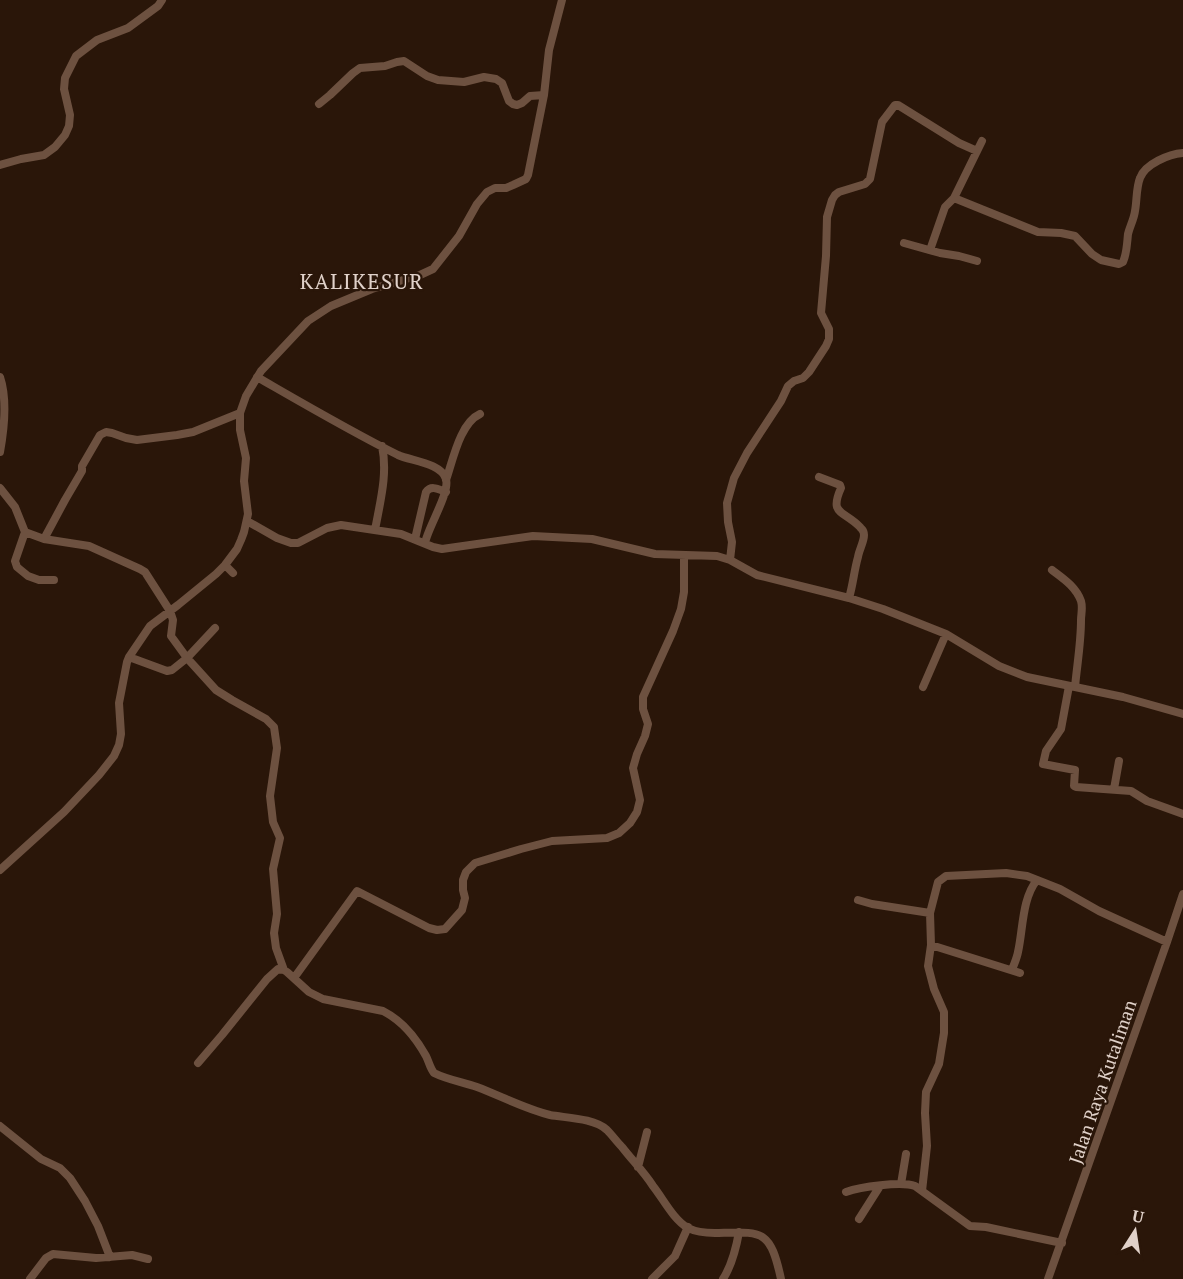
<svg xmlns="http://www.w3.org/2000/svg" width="1183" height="1279" font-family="'PT Serif',serif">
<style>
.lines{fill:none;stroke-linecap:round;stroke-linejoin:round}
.minor{stroke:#6d5140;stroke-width:8}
.labels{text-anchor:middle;stroke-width:4.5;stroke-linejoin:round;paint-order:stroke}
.street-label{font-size:18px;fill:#e0d1c9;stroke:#2a1609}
.quarter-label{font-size:21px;letter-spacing:1.5px;fill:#e0d1c9;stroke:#2a1609}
</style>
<rect width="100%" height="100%" fill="#2a1609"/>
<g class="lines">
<path class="minor" d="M319,104L330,95L353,73L360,68L385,66L397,62L404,61L427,76L438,80L464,82L484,77L496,79L502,83L509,101L513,104L517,105L522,103L530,96L544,95
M0,165L21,159L44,155L55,147L65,135L69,126L70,115L64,89L65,78L76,56L97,40L128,28L158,6L162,0
M954,198L1038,232L1061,233L1075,236L1092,254L1101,260L1119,264L1123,262C1127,253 1127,243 1128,234C1130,226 1134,219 1135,211C1137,201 1136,188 1140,178C1145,164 1169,154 1183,153
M904,243L940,253L959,256L977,261
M930,250L945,207L954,198L982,141
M0,377C7,398 4,430 0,452
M257,377C304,404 350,431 398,455C411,461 441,463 446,479C450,493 428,527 425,543
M819,477L840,485L841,488C829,515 843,510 860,527C862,530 864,530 864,535C864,542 859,550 858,557C854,571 853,585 849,598
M446,480C453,460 460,423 480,414
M0,488L15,507L25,532L15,561L17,567L28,576L39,580H54
M247,521L277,538L291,543H298L327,528L341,525L401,534L433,547L442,549L533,536L592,539L655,554L717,556L730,560L757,575L849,598L883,609L946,634L999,666L1027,677L1123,697L1183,714
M375,530C380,502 388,474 382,446
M25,532L44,539L89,546L140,569L145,572L170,611L173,620L171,636L187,658L215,628
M44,539L65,500L82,471V466L100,435L106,432L112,433L126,438L137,440L177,435L193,432L240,413
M415,539L426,492C431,485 438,489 446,492
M730,560L732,542L728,522L727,503L734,478L747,453L781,401L788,386L794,381L803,378L809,372L826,346L829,339V329L821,313L826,256L827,217L832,200L835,195L839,192L865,184L870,179L882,122L895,105H898L959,143L977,151
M225,565L233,573
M1052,570C1064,579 1076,587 1081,601C1083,608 1081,614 1081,620C1081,643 1077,665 1075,687
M129,657L167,671L172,670L187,658L216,690L232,700L266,719L274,727L277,748L270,796L273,822L280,838L273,869L277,914L274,933L276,948L284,970
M1069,686L1061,729L1046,751L1043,764L1075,770L1074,786L1076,787L1131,791L1147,801L1183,814
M923,687L946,634
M1114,789L1119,761
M0,870L64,812L99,775L114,756L119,745L121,734L119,703L127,662L129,657L150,626L178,605L216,574L225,565L237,549L241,540L244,532L248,514L244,481L246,458L240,430V413L246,396L261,371L308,321L331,306L372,289L420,275L433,269L459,236L477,204L487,192L495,188H506L513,185L526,179L528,175L544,95L549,50L562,0
M858,900L872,904L930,913
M931,945L1020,973
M1012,970C1014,964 1017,958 1018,952C1023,930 1022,898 1037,880
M294,978L357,891L429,928L437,930L445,929L462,910L465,898L463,890V880L466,872L475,863L521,849L552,841L607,838L619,833L630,823L637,812L640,800L633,768L637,754L645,736L648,724L643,709V697L673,631L681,609L684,592V555
M198,1063L222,1035L267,979L278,969L284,970L287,972L309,992L323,999L383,1011C401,1020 416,1038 426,1056C429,1062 430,1068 434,1073C448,1080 463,1082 477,1087C501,1096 525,1109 550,1115C566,1118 594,1118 607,1130C612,1135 617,1142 622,1147C632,1160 644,1172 653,1186C664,1200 673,1219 688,1228C696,1232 706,1233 715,1233C762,1232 770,1228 781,1279
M0,1126L41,1159L60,1168L70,1178L85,1201L98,1226L110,1257
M638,1167L647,1132
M901,1184L906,1154
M922,1191L927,1146L925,1113L926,1092L939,1064L944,1033V1012L934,989L928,966L931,945L930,913L938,882L946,876L1006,873L1027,876L1060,889L1099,911L1167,942
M846,1192C860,1187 901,1181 915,1186L970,1226L986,1227L1062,1243
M859,1219L880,1186
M30,1279L46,1258L53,1254L96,1258L132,1255L148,1259
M652,1279L675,1256L688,1227
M723,1279C732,1265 736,1249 739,1232
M1048,1279L1167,942L1183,894"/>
</g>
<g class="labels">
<g class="street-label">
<text transform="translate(1103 1082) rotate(-71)" y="6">Jalan Raya Kutaliman</text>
</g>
<g class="quarter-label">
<text x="362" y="289">KALIKESUR</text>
</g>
</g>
<g transform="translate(1135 1231) rotate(12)" stroke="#2a1609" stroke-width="4.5" paint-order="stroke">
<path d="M0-4.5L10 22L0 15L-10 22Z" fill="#e0d1c9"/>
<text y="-9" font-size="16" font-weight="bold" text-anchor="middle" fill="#e0d1c9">U</text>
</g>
</svg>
